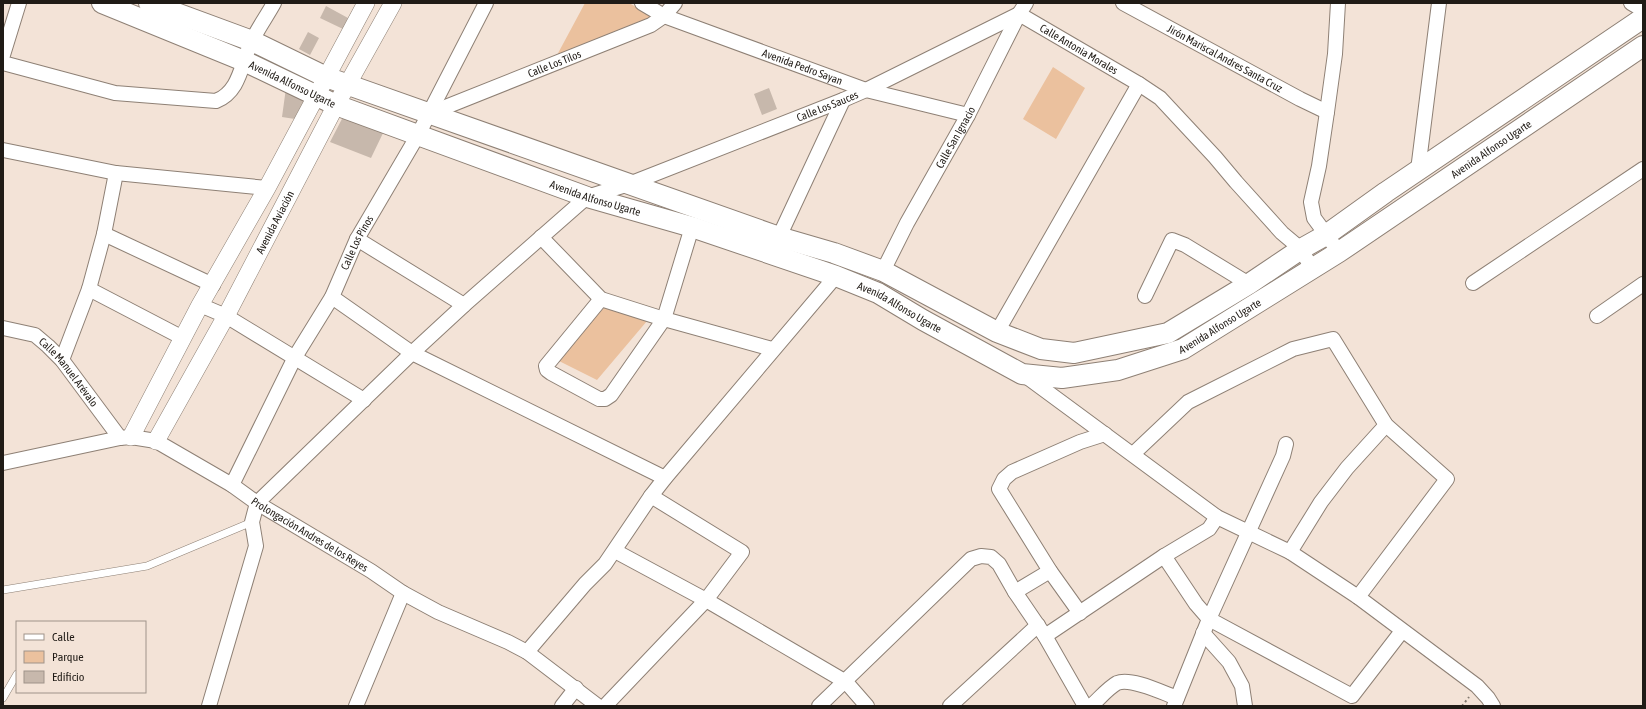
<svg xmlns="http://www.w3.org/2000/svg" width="1646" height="709" font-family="'Asap Condensed',sans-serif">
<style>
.green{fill:#ebc19e}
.building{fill:#c7b8ac}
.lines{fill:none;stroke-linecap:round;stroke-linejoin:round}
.service-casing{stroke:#8e8075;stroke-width:8}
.minor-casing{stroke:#8e8075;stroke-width:16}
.tertiary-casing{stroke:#8e8075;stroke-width:18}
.secondary-casing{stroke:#8e8075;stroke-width:22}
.path{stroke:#837970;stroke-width:2;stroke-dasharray:2 3;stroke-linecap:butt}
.service{stroke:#fff;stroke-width:7}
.minor{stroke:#fff;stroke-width:14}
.tertiary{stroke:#fff;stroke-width:17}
.secondary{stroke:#fff;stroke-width:20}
.labels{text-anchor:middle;stroke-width:4;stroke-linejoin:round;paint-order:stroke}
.street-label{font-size:11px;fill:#201b16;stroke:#f3e3d7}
</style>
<rect width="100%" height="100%" fill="#f3e3d7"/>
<path class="green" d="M585,3H629L652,16L650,20L556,57Z
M1053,67L1085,88L1056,139L1023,119Z
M604,308L647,321L597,380L553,358Z"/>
<path class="building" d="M326,6L348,18L343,29L320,18Z
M308,32L319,38L310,55L299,49Z
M286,88L305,101L295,119L282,117Z
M769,88L777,109L762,115L754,94Z
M344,115L384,131L371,158L330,142Z"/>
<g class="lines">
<defs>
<path id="service" d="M3,590L147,566L252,522
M3,698L17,674"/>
<g id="minor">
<path id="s1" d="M642,3L664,16L866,90L968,115"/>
<path id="s2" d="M1123,3L1300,99L1327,112"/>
<path d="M1338,3L1335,54L1327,112L1319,166L1311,202L1314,218L1339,252"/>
<path d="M1631,3L1643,10"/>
<path d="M3,55L19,3"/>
<path d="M3,63L115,93L216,101C241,91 241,62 252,41C258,28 267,16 274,3"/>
<path id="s3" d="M428,114L651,25L664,16L675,3"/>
<path d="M3,150L116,173L267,188"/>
<path d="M1418,170L1439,3"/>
<path d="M104,234L213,285"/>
<path d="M541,237L601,299L664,319L772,349"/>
<path d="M779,237L843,100"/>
<path d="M357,239L464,305"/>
<path id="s4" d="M883,271L907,223L968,115L1019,14L1026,3"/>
<path d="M1473,283L1643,169"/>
<path d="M89,289L183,338"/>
<path d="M1145,296L1172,240L1185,245L1249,284"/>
<path d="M332,297L412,353L665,478"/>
<path d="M601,299L546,366L547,370L551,373L599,399H605L611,395L664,319L692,227"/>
<path d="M200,305L226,316L364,400"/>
<path d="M1597,316L1643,284"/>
<path id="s5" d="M3,328L35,335L48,346L62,360L120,438"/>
<path d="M997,332L1139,84"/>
<path d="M62,360L89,289L104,234L116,173"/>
<path d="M1023,374L1217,517L1290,552L1358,597L1477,686L1488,698L1493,706"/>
<path d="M1286,444L1283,456L1209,619L1352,696L1402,631"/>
<path d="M1133,454L1188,402L1293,349L1333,339L1386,425L1447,479L1358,597"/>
<path id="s6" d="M3,463L120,438L131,437L156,441L232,485L257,503L371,571L403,593L438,612L508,642L527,652L598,706"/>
<path id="s7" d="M232,485L295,357L332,297L357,239L418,135L486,3"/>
<path d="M615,551L706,600L846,682L867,706"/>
<path d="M1290,552L1321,502L1347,468L1386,425"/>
<path d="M1164,556L1196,604L1209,619L1174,706"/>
<path d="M1015,592L1050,571"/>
<path d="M1080,613L1050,571L999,489L1004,479L1012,472L1080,442L1105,434"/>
<path d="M1203,633L1229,662L1242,686L1245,706"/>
<path d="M1045,636L1164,556L1209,529L1217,517"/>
<path d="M527,652L585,584L605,564L651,496L665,478L836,276"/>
<path id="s8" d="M209,706L256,546L252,522L257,503L412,353L464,305L587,197L629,184L843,100L866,90L1019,14L1139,84L1160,98L1215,157L1236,182L1282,233L1301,249L1311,267"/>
<path d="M356,706L403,593"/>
<path d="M562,706L576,688"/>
<path d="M605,706L706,600L742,552L651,496"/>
<path d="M819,706L971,559L981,556L991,557L999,564L1015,592L1045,636L1085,706"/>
<path d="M950,706L1038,625"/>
<path d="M1091,706C1099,699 1108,688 1117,683C1131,677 1163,693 1177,698"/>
</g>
<g id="tertiary">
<path d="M131,437L200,305L267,188L366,3"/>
<path id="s9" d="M156,441L226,316L336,105L393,3"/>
</g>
<g id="secondary">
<path id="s10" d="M102,3L244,61L336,105L587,197L692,227L836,276L878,293L923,320L1022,374L1062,378L1118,370L1183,349L1339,252L1643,46"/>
<path d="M149,3L252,41L326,77L779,237L834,253L883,271L997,332L1041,349L1074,353L1168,333L1249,284L1301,249L1326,235L1386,192L1643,18"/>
</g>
</defs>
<use href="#service" class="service-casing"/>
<use href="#minor" class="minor-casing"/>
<use href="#tertiary" class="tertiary-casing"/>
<use href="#secondary" class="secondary-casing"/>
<path class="path" d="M1462,706L1469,697"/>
<use href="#service" class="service"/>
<use href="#minor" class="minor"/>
<use href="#tertiary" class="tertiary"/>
<use href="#secondary" class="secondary"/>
</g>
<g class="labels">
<g class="street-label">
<text dy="4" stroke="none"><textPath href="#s8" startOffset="1200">Calle Antonia Morales</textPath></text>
<text dy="4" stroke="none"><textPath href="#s2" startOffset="116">Jirón Mariscal Andres Santa Cruz</textPath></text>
<text dy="4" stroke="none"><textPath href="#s3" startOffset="136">Calle Los Tilos</textPath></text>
<text dy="4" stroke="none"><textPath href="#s1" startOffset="173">Avenida Pedro Sayan</textPath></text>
<text dy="4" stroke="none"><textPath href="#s10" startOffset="207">Avenida Alfonso Ugarte</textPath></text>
<text dy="4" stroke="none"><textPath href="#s8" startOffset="918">Calle Los Sauces</textPath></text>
<text dy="4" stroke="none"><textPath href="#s4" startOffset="152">Calle San Ignacio</textPath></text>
<text dy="4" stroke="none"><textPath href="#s10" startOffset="1527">Avenida Alfonso Ugarte</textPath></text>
<text dy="4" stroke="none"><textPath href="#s10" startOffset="531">Avenida Alfonso Ugarte</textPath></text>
<text dy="4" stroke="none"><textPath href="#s9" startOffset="249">Avenida Aviación</textPath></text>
<text dy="4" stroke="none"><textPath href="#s7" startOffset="273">Calle Los Pinos</textPath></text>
<text dy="4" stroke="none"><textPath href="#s10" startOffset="855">Avenida Alfonso Ugarte</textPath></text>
<text dy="4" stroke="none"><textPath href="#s10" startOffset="1203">Avenida Alfonso Ugarte</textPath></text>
<text dy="4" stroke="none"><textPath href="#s5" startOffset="83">Calle Manuel Arévalo</textPath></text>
<text dy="4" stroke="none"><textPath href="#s6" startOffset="336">Prolongación Andres de los Reyes</textPath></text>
</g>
</g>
<rect width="1646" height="709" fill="none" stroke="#201b16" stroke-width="8"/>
<rect x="16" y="621" width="130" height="72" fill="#f3e3d7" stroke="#9f938a"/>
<rect x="24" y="634" width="20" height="6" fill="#ffffff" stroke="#9f938a"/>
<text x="52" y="641" font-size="12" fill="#201b16">Calle</text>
<rect x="24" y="651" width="20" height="12" fill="#ebc19e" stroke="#9f938a"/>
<text x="52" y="661" font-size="12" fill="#201b16">Parque</text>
<rect x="24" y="671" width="20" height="12" fill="#c7b8ac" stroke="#9f938a"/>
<text x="52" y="681" font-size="12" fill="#201b16">Edificio</text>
</svg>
